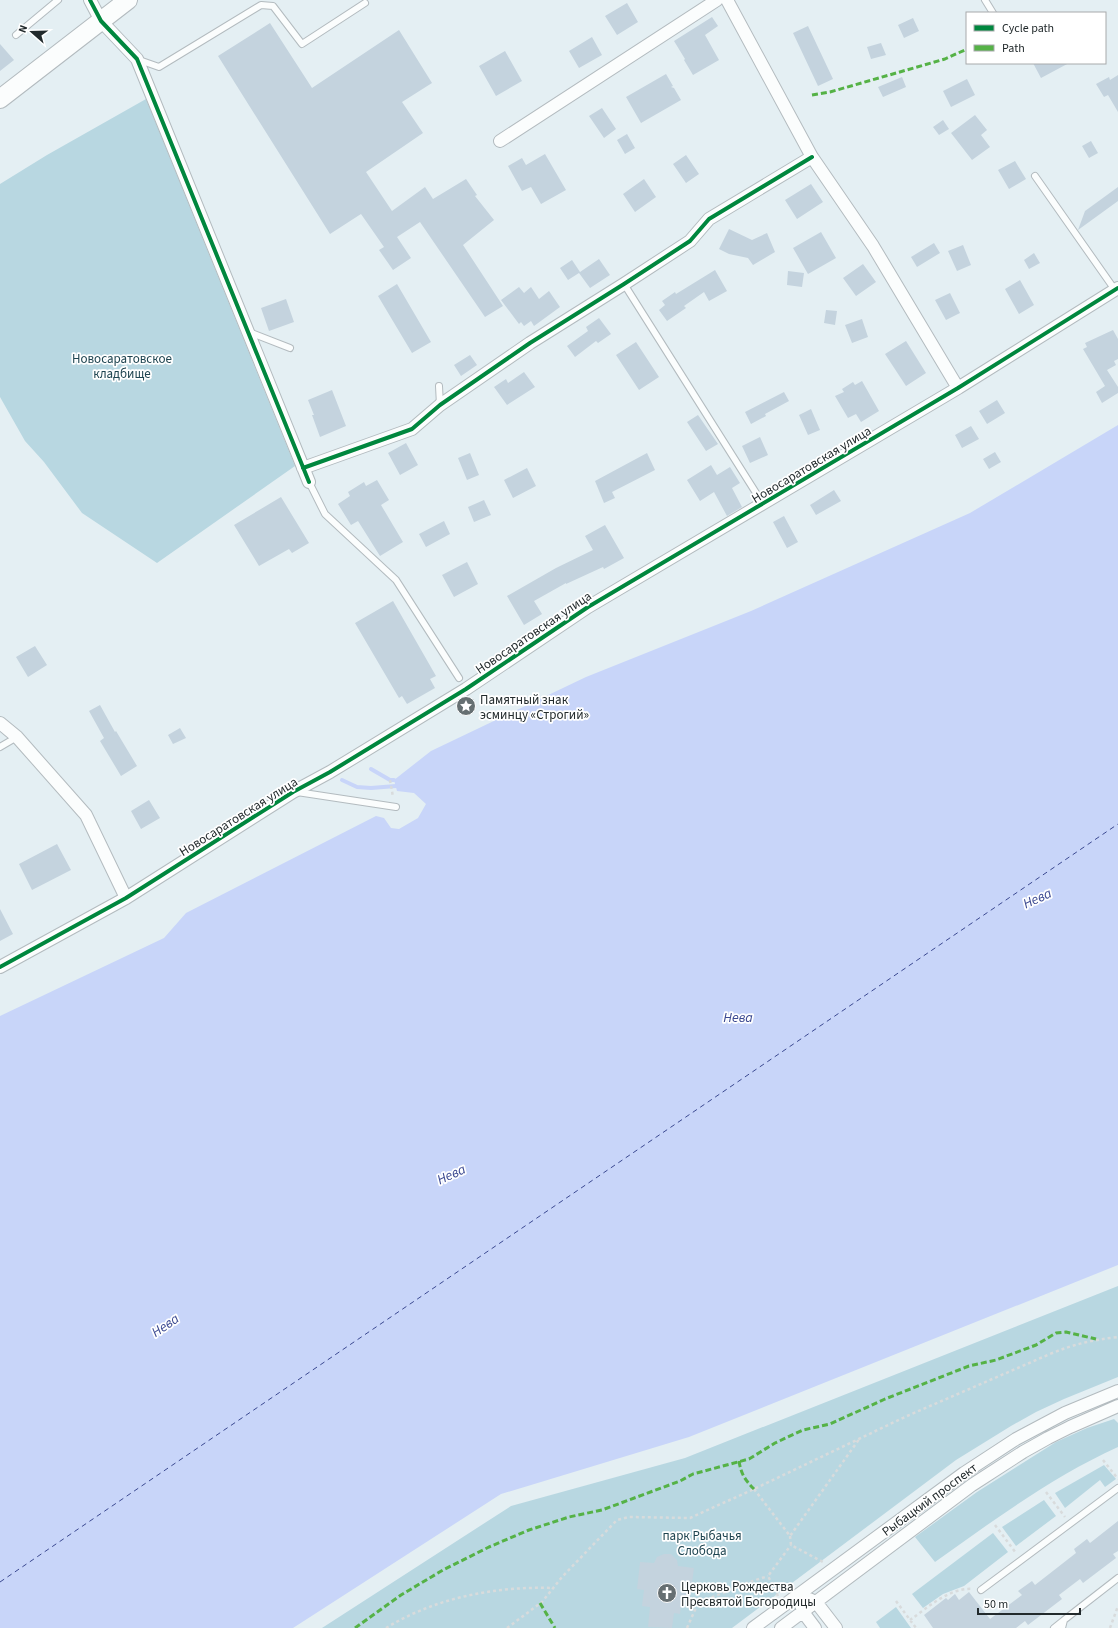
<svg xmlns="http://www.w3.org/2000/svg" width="1118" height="1628" font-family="'Source Sans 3',sans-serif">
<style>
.green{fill:#b8d7e1}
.water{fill:#c8d5f9}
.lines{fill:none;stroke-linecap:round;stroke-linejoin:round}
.stream{stroke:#c8d5f9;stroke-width:4}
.ferry{stroke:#3b4991;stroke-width:1;stroke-dasharray:5 4;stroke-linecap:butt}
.building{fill:#c4d3de}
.lane-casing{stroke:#b3bbbf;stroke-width:8}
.street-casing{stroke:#b3bbbf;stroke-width:14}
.secondary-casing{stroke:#b3bbbf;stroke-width:20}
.path{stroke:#d8dbdc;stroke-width:2.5;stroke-dasharray:3 3;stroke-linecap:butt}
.lane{stroke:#fbfdfd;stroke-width:6}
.street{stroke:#fbfdfd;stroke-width:12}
.secondary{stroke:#fbfdfd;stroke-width:18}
.quiet{stroke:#55b246;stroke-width:3;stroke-dasharray:6 3;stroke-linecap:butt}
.cycleway-casing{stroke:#fff;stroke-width:6}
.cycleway{stroke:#00873e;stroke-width:4}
.labels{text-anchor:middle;stroke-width:3.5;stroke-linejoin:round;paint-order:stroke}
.park-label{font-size:13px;fill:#1e4450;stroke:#fff}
.street-label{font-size:13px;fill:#222a2c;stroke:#fff}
.poi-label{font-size:13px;fill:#222a2c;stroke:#fff;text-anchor:start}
.water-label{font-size:14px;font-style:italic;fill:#3b4991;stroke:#fff}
</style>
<rect width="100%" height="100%" fill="#e4eff3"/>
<path class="green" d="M146,99L295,466L157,563L82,513L44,462L25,441L0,397V184L47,155Z
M1118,1286V1377L1064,1399L1036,1412L1011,1426L956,1460L732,1628H322L511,1506L685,1458Z
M1114,1419L1118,1423V1447C1052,1477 994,1520 935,1562L915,1537L977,1492L1056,1442L1087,1428Z
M1104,1465L1116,1479L1105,1487L1100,1480L1065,1508L1055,1493Z
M1044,1500L1056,1516L1016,1546L1002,1527Z
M993,1533L1008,1552L964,1586L943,1594L923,1608L912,1594Z
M896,1607L911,1628H880L876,1622Z"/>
<path class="water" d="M1118,425V1265L689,1437L501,1494L293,1628H0V1016L164,938L186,913L376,816L384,818L391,828L399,829L418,818L426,804L414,793L397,791L394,780L431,751L586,677L751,611L970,513Z"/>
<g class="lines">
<path class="stream" d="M371,769L390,780H394
M342,780L357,787L371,788L396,786"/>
<path class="ferry" d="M0,1582L1118,824"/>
</g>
<path class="building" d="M627,3L638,22L617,35L605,16Z
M712,17L718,26L705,35L719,60L693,75L684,60L685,59L674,41Z
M913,18L919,31L904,38L898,25Z
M270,23L312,88L399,30L432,83L402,102L423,133L366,172L392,211L425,187L433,199L466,179L477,195L475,196L494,220L463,245L503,306L485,317L420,222L397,237L411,258L393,270L379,250L384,247L361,214L330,234L218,56Z
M808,26L833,79L818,86L793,33Z
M592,37L602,55L579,68L569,51Z
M881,43L886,55L871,59L867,47Z
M0,44L14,60L0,71Z
M505,51L522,81L496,96L479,66Z
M1033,63H1069L1041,78Z
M666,74L673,86L671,87L674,88L681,100L641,123L626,97Z
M1118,75V112L1108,95L1104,97L1096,84L1109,77L1110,80Z
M902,77L906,87L883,97L878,87Z
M967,79L975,95L951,107L943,91Z
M602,108L616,129L604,138L589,116Z
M975,115L987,130L981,135L990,147L972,160L951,133Z
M943,120L949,129L939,135L933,127Z
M627,134L635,148L625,154L617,140Z
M1091,141L1098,153L1089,158L1082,146Z
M545,154L566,190L541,204L531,187L522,191L508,166L522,158L526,165Z
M686,155L699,174L686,183L673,164Z
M1015,161L1026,179L1009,189L998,170Z
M644,179L656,197L635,212L623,194Z
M811,184L823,202L797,219L785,200Z
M1118,187V201L1078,230L1085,211Z
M729,229L752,240L767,233L775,252L753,265L748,258L729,254L719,249Z
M821,232L836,258L808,274L793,248Z
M934,243L940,253L917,267L911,257Z
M963,245L971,265L957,271L948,251Z
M1034,253L1040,263L1029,269L1024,260Z
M599,259L610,275L590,288L579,273L568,280L560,268L572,260L580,272Z
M863,264L876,282L856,296L843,278Z
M715,270L727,291L709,301L704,292L684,306L686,308L667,321L659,310L665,305L662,301L675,292L676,294Z
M788,271L804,273L802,287L787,285Z
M1020,280L1034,305L1019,314L1005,289Z
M397,284L431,342L412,353L378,296Z
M519,287L524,293L531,287L539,299L549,291L560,307L534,326L531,321L524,326L521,322L519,324L501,300Z
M950,293L960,313L946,320L935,300Z
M286,299L294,322L269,331L261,308Z
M826,310L837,311L835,325L824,323Z
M599,318L611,334L598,343L596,341L575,357L567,346L588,331L586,327Z
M862,319L868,337L852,343L845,325Z
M1113,330L1118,339V359L1114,361L1116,365L1107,370L1118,387V393L1102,403L1096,392L1105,386L1083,349L1087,347L1085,343Z
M906,341L926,373L906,386L885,354Z
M636,342L659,377L639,390L616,355Z
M470,355L477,365L461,376L454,365Z
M524,372L535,387L507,405L494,387L506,379L508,383Z
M862,381L879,411L861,422L856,414L848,418L835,396L844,392L842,389L853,382L855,385Z
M332,390L346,426L320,437L312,415H314L308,400Z
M784,392L789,401L765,414L766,416L751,424L745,412Z
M997,400L1005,413L987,424L979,411Z
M811,409L820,430L808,435L799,415Z
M698,415L718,444L706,451L687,422Z
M971,426L979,439L962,448L955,435Z
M760,437L768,455L750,463L742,446Z
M406,443L418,465L400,475L388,453Z
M995,452L1001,462L989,469L983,459Z
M470,453L479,475L467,480L458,458Z
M647,453L655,470L612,492L615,498L604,503L595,481Z
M711,465L717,475L730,467L740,483L732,488L742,507L727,516L714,492L700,501L687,480Z
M527,468L536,486L513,498L504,480Z
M377,480L389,500L381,505L403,542L380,556L358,521L351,525L338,504L350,496L348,492L364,482L366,486Z
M834,490L841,501L816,515L810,505Z
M281,497L309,543L292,553L289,549L259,566L234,525Z
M484,500L491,515L474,522L468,507Z
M784,516L798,542L787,548L773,522Z
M444,521L450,534L426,547L419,534Z
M605,525L624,558L604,569L603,567L566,584V583L534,601L542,614L524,625L507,596L556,568L593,550L585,536Z
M467,562L478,584L454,597L442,575Z
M393,601L436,676L430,679L435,688L407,704L402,696L399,698L355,623Z
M35,646L47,665L28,677L16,657Z
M100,705L115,732L116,731L137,766L121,776L100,741L104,738L89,711Z
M180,728L186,738L173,744L168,735Z
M149,800L160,818L141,829L131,811Z
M57,844L71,870L32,890L19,864Z
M0,909L13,934L0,941Z
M1118,1521V1551L1113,1554L1116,1558L1083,1583L1080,1579L1059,1595L1062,1599L1028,1625L1025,1621L1016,1628H933L924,1615L946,1598L948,1600L955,1594L959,1600L969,1592L990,1619L1022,1595L1018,1591L1032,1581L1035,1585L1076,1553L1074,1549L1087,1539L1090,1543Z
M664,1554H671L677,1560L678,1566L694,1568L690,1598L682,1597L680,1614L674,1613L672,1628L648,1627L650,1607L642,1606L644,1590L637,1589L640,1562L654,1563L657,1557Z"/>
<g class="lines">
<defs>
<path id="lane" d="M985,0L993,13
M16,35L58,0
M139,60L159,67L261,5L273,6L302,44L365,3
M1035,176L1115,290
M624,284L763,504
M249,332L290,348
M439,386L440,405
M309,482L325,514L396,580L459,678
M0,747L17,737
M297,792L396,807
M981,1590L1118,1488
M1054,1628L1064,1620
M1062,1628L1064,1620L1118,1578"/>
<path id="street" d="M90,0L101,21L137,59L309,482
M727,0L812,157L873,246L958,388
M500,141L717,0
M303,468L412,429L440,405L530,343L624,284L690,241L709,219L812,157
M0,723L17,737L86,815L126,898
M0,967L126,898L293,792L330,772L466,689L588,607L958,388L1118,288
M809,1599L816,1602L836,1628
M801,1604L803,1612L815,1628
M753,1628L964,1473L1016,1439L1065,1413L1118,1391
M781,1628L972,1485L1023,1452L1048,1438L1070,1427L1118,1406"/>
<path id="secondary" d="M0,99L128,0"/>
</defs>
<use href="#lane" class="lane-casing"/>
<use href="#street" class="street-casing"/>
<use href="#secondary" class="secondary-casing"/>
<path class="path" d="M390,780L393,797
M1103,1460L1118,1479
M754,1489L790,1536L860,1438
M1046,1492L1065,1517
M995,1525L1016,1553
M790,1536L791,1545L823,1562
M778,1596L768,1576L791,1545
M896,1601L916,1628
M910,1620C927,1608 950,1587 973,1589
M386,1628C435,1598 495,1586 553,1588
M507,1628L542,1602L562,1577L617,1520L629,1517L690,1518L754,1489L907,1416L1050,1354C1074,1344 1092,1340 1118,1337
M687,1628L698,1603L747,1583L768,1576
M1110,1628L1118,1606"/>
<use href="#lane" class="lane"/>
<use href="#street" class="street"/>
<use href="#secondary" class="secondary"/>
<path class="quiet" d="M812,95L830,92L945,59L967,49
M739,1461C741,1474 745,1480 754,1489
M540,1603L555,1628
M355,1628L401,1595L443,1570L489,1547L529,1530L569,1517L602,1510L680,1481L693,1474L749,1459L775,1443L803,1430L830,1424L885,1399L969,1366L996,1360L1036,1345L1056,1333L1066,1332L1096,1339"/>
<defs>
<path id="cycleway" d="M90,0L101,21L137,59L309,482
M303,468L412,429L440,405L530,343L624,284L690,241L709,219L812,157
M0,967L126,898L293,792L330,772L466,689L588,607L958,388L1118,288"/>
</defs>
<use href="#cycleway" class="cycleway-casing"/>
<use href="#cycleway" class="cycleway"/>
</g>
<defs>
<symbol id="sight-disc" viewBox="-11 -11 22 22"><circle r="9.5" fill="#666f72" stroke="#fff"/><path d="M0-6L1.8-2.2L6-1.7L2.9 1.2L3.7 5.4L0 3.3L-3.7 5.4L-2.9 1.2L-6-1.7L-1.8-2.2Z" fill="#fff"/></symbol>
<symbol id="church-disc" viewBox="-11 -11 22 22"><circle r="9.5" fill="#666f72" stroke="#fff"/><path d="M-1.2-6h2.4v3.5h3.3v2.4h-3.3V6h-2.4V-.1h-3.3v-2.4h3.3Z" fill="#fff"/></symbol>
</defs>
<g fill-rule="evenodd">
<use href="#sight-disc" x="455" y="695" width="22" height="22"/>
<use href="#church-disc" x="656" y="1582" width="22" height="22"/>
</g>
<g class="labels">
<g class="park-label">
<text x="122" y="363">Новосаратовское<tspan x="122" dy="15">кладбище</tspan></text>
<text x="702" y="1540">парк Рыбачья<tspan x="702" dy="15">Слобода</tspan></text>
</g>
<g class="street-label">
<text transform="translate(811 464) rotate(-31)" y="5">Новосаратовская улица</text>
<text transform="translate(533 632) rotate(-34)" y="5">Новосаратовская улица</text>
<text transform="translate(238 816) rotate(-32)" y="5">Новосаратовская улица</text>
<text transform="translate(929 1499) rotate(-36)" y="5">Рыбацкий проспект</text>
</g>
<g class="poi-label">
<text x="480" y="704">Памятный знак<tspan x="480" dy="15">эсминцу «Строгий»</tspan></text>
<text x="681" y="1591">Церковь Рождества<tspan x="681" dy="15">Пресвятой Богородицы</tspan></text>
</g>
<g class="water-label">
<text transform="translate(1037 898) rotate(-25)" y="5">Нева</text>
<text x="738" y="1022">Нева</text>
<text transform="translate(451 1174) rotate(-25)" y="5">Нева</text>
<text transform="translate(165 1325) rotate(-34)" y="5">Нева</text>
</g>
</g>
<rect x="966" y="12" width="140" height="52" fill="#ffffff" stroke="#a7aaab"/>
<rect x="974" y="25" width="20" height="6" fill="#00873e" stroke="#a7aaab"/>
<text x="1002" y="32" font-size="12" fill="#222a2c">Cycle path</text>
<rect x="974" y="45" width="20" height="6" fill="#55b246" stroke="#a7aaab"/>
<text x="1002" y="52" font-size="12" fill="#222a2c">Path</text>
<g transform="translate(32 32) rotate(290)" stroke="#ffffff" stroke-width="3" paint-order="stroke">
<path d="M0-3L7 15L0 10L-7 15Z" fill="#222a2c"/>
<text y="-6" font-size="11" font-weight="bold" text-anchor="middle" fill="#222a2c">N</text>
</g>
<path d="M978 1608v6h102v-6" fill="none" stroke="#222a2c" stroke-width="2"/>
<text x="984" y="1608" font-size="12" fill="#222a2c" stroke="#ffffff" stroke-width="3" paint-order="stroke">50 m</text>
</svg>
